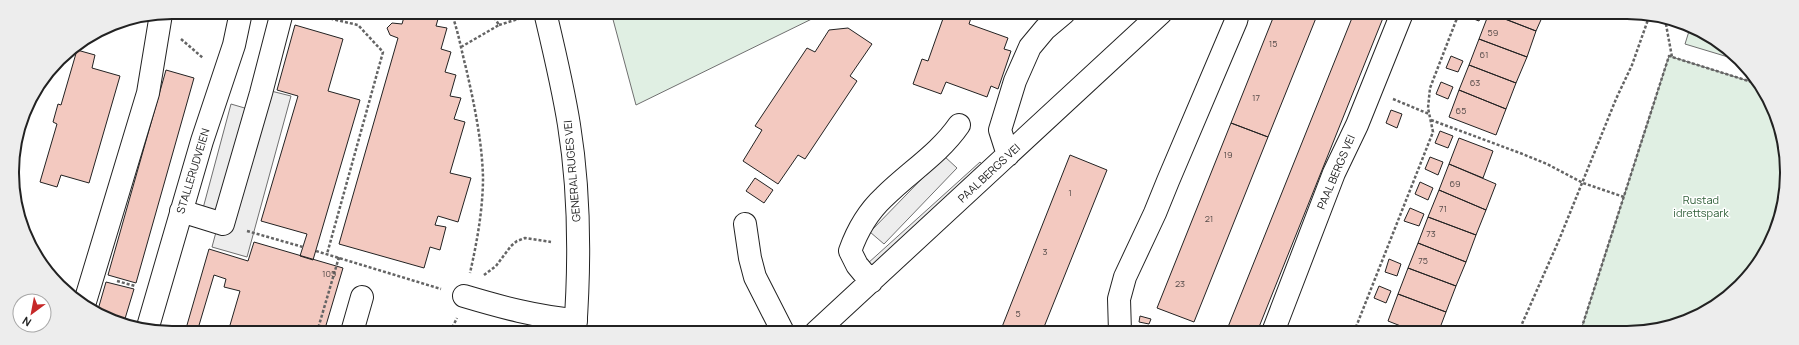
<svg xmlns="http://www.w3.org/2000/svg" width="1799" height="345" font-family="Manrope,sans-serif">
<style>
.green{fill:#e0efe3;stroke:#6f6f6f}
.parking{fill:#ededed;stroke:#6f6f6f}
.building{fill:#f3c9c0;stroke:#222}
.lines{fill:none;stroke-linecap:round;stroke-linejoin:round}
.minor-casing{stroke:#222;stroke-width:24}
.major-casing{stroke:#222;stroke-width:24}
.path{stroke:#646464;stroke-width:2.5;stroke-dasharray:3 2;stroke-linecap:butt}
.minor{stroke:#fff;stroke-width:22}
.major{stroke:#fff;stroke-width:22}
.labels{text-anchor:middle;stroke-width:3;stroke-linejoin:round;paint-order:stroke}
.number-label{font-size:9px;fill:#564c4a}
.street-label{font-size:11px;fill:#222;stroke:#fff}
.park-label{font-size:11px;fill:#2f5e38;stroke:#fff}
.rim{fill:none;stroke:#222;stroke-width:2}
</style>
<rect width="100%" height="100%" fill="#fff"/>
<path class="green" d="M611,12L824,13L636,105Z
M1690,28L1707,33L1738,60L1685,44Z
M1669,56L1758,84L1781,131L1786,193L1771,243L1740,286L1697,317L1637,333H1580Z"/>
<path class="parking" d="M255,87L291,96L247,257L212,247L216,232L198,227L231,104L248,109Z
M944,156L957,168L884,244L870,232Z
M980,162L987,170L875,272L867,264Z"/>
<path class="building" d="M386,12H440L436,26L447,28L441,49L451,52L445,72L456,75L450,96L461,98L454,119L465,122L450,173L471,178L458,222L438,216L435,225L446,227L440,250L430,247L424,268L339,244L398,38L390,35L387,28L392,23L402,24L404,17Z
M945,13H956L971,18L969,24L1008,38L1004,49L1011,51L998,89L991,86L987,97L946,82L941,94L913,84L922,59L928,61Z
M1275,13H1318L1268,137L1231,123Z
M1354,13H1385L1257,332H1226Z
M1467,13H1482L1479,21L1466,16Z
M1489,13L1536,31L1527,57L1479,39Z
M1490,13H1544L1536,31Z
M295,25L343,39L328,91L360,100L313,260L300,256L307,234L261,221L298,96L277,90Z
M848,28L872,44L850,76L857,81L805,159L798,155L778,184L743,161L762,130L755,126L807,48L815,52L829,30Z
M1479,39L1527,57L1516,83L1469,65Z
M77,50L95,55L92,68L120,76L89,183L61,175L57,187L40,182L57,124L53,122L58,104L61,105Z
M1451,56L1463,61L1458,72L1446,68Z
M1469,65L1516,83L1506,109L1459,90Z
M166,70L194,78L136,283L108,275Z
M1441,82L1453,87L1448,99L1436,94Z
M1459,90L1506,109L1496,135L1449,117Z
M1391,110L1402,114L1397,128L1386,123Z
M1231,123L1268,137L1194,322L1157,308Z
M1440,131L1453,136L1448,148L1435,143Z
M1459,138L1493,151L1483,178L1449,164Z
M1070,155L1107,170L1042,332H1000Z
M1430,157L1443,162L1438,175L1425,169Z
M1449,164L1496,184L1486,210L1439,190Z
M755,178L773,190L764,203L746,191Z
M1420,182L1433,188L1428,200L1415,194Z
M1439,190L1486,210L1476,235L1428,217Z
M1410,208L1424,214L1419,226L1404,221Z
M1428,217L1476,235L1466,262L1418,243Z
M254,242L343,268L324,332H228L240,291L224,287L226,279L214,275L197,332H185L209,249L248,261Z
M1418,243L1466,262L1456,286L1408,268Z
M1389,259L1401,264L1397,276L1385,272Z
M1408,268L1456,286L1446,312L1398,294Z
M106,282L134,289L124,322L97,313Z
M1379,286L1391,291L1386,303L1374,298Z
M1398,294L1446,312L1438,333L1416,332L1388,321Z
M1140,316L1151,319L1149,324L1139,322Z"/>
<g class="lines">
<defs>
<path id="minor" d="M1008,155L1000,130L1015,81L1030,47L1045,29L1064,13
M181,211L223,224L261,93L282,12
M745,224L750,258L755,277L783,332
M871,282L857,265L850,251C857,231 869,211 884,197C909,172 939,154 959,125
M464,296C501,307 537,317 576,320
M84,305L148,93L161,14
M147,330L202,141L234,45L241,12
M352,332L362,297
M816,332L1161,13
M1120,332L1119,299L1125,277L1155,213L1168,181L1236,21L1238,13
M1273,332L1334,173L1357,125L1402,13"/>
<path id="major" d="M545,12C554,50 563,87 569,125C580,193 580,264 575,332"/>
</defs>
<use href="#minor" class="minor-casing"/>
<use href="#major" class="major-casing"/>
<path class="path" d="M451,12C458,30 461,49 466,68C474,103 482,141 483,177C483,209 477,242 470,273
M306,13L358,25L383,52L327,254
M1665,19L1672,57
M499,25L521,18
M181,39L203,58
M461,47L499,25L491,12
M1393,99L1429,114
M1431,120L1520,153L1547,164L1583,183L1624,197
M247,231L303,247
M316,251L441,289
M484,275L496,266L511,246L517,241L525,238L551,242
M117,281L135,286
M317,332L339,257
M450,332L457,318
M1354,332L1433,132L1428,108L1430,88L1459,13
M1518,333L1559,240L1616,99L1632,65L1650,14
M1580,333L1669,56L1758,84"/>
<use href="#minor" class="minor"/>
<use href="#major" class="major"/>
</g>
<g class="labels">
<g class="number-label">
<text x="1493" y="36">59</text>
<text x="1273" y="47">15</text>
<text x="1484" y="58">61</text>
<text x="1475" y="86">63</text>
<text x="1256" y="101">17</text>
<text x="1461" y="114">65</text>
<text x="1228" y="158">19</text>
<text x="1455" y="187">69</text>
<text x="1070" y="196">1</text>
<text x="1443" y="212">71</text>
<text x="1209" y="222">21</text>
<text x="1431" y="237">73</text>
<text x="1045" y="255">3</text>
<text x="1423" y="264">75</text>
<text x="329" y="277">105</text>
<text x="1180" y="287">23</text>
<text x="1018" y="317">5</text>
</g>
<g class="street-label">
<text transform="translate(193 171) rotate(-73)" y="4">STALLERUDVEIEN</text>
<text transform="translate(572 171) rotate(-95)" y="4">GENERAL RUGES VEI</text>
<text transform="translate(1336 172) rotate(-67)" y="4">PAAL BERGS VEI</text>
<text transform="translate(989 173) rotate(-43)" y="4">PAAL BERGS VEI</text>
</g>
<g class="park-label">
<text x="1701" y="204">Rustad<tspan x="1701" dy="13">idrettspark</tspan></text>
</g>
</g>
<path d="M0 0H1799V345H0ZM172 19H1627A153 153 0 0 1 1780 172V173A153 153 0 0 1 1627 326H172A153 153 0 0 1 19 173V172A153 153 0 0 1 172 19Z" fill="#ededed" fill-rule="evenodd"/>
<path class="rim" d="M172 19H1627A153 153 0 0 1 1780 172V173A153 153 0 0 1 1627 326H172A153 153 0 0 1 19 173V172A153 153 0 0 1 172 19Z"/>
<g transform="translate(32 313) rotate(212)"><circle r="19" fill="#ffffff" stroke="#a7a7a7"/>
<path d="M0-3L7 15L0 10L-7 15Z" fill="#c62828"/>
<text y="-6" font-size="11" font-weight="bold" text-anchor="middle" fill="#222222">N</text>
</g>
</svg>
